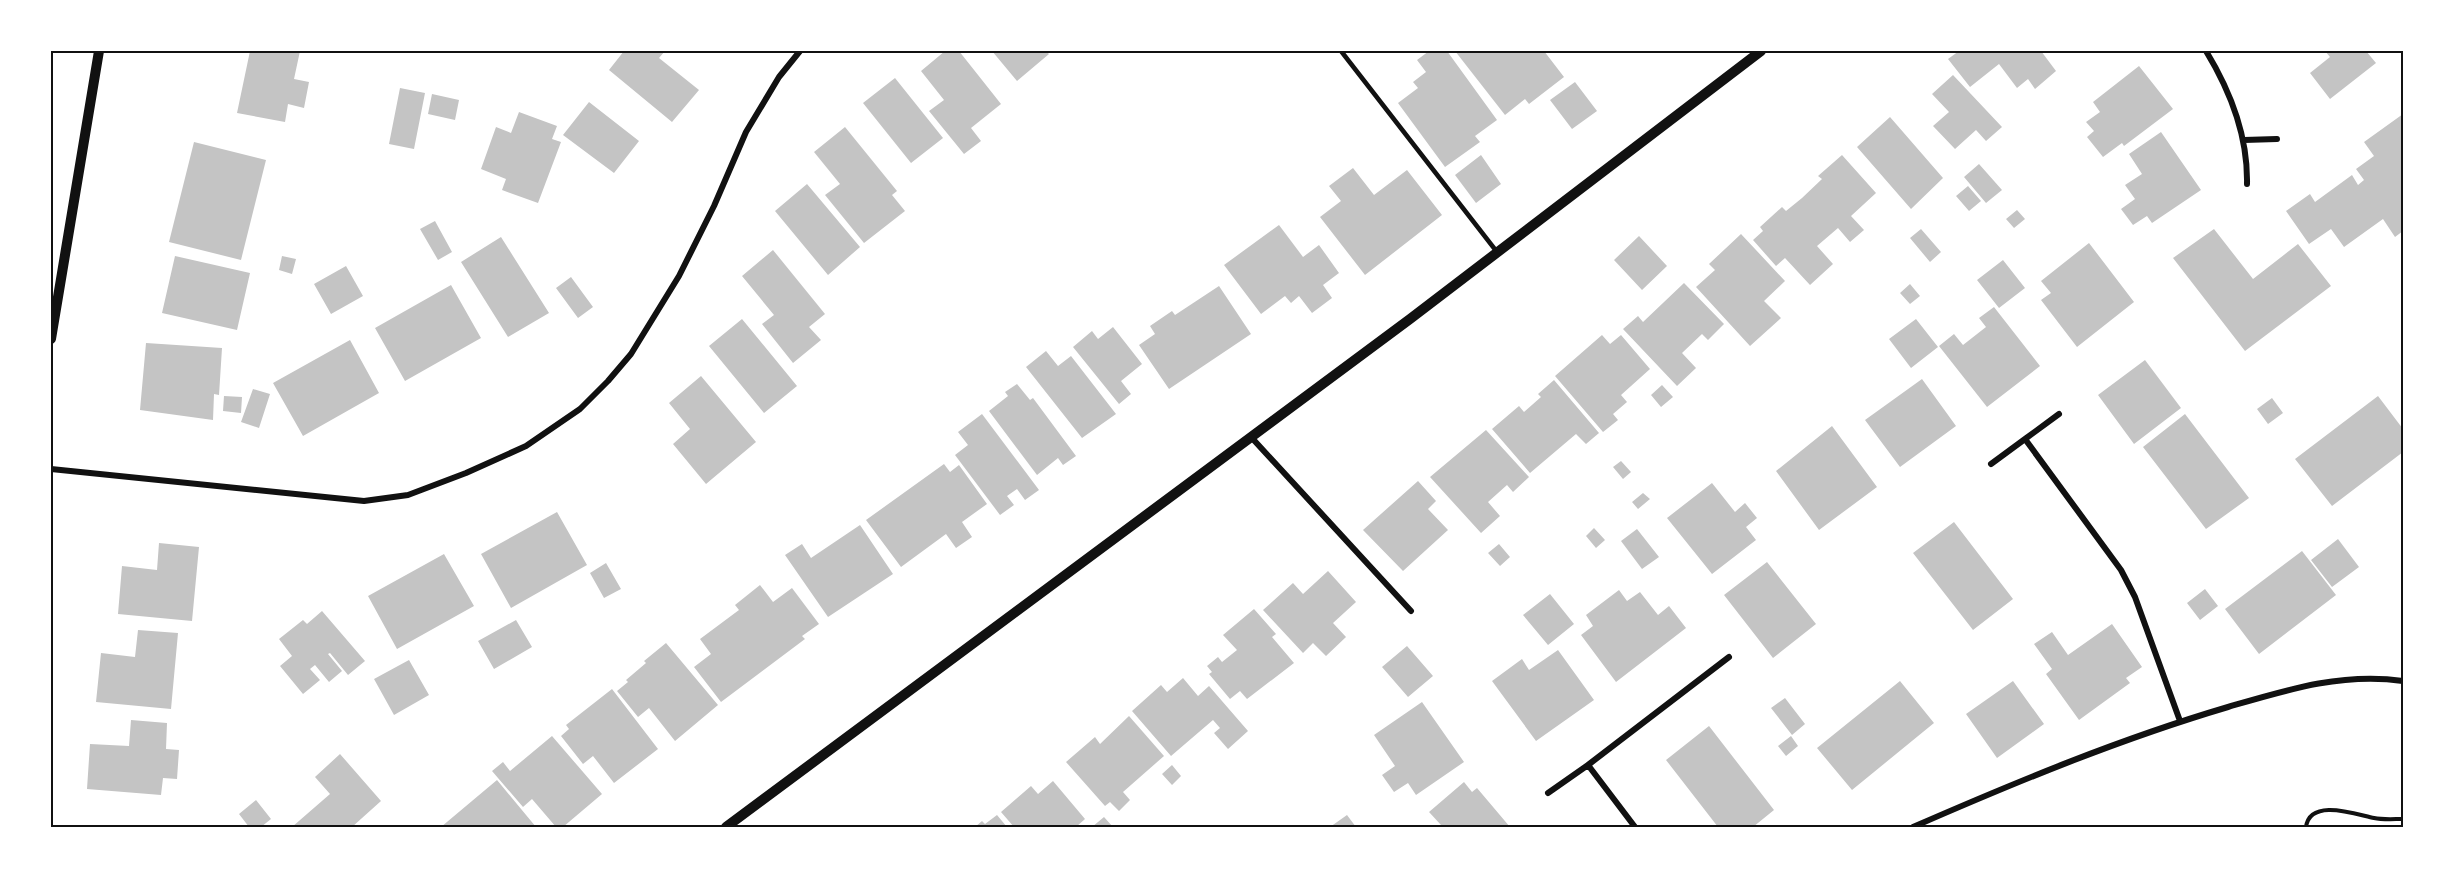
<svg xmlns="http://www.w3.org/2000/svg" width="2454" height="878" font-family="Spectral,serif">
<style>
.building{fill:#c4c4c4}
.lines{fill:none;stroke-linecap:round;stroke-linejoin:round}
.path{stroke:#111;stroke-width:4}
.service{stroke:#111;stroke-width:4.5}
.minor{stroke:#111;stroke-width:6}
.tertiary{stroke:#111;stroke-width:10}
.neatline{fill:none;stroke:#111;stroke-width:2}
</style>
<rect width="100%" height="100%" fill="#fff"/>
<path class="building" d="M250,51H300L294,79L309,82L304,108L288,104L285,122L237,113Z
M624,51H665L659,58L699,90L672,122L609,70Z
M945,51H959L1001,104L971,128L981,141L964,154L929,111L944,100L921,71Z
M992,51H1046L1049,54L1017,81Z
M1429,51H1447L1497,120L1475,136L1480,142L1445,167L1398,103L1418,88L1413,82L1426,72L1417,60Z
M1455,51H1544L1564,77L1529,104L1525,99L1505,115Z
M1959,51H2041L2056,71L2035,89L2028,79L2017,88L1999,64L1970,87L1948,59Z
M2325,51H2366L2376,63L2330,99L2310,73L2330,57Z
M2139,66L2173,109L2124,146L2122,143L2103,157L2087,137L2094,131L2086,122L2100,112L2093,102Z
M1953,75L2002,127L1986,141L1976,130L1955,149L1933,126L1949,112L1932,94Z
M895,78L943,138L911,163L863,103Z
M1575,82L1597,111L1572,129L1550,100Z
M400,88L425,93L414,149L389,144Z
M432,94L459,100L455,120L428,114Z
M589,102L639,141L614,173L563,135Z
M519,112L557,126L552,139L561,142L538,203L502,190L506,179L481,169L496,127L511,133Z
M2403,114V231L2395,237L2383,219L2344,247L2331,229L2309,244L2286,211L2310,194L2315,202L2352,175L2358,185L2364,180L2356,169L2374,156L2364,142Z
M1890,117L1943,178L1911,209L1857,147Z
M845,127L897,191L892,195L905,211L864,243L825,195L840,184L814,152Z
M2161,132L2201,190L2152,223L2147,216L2133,225L2121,209L2135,199L2125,185L2142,174L2129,154Z
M194,142L266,160L241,260L169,242Z
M1481,155L1501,184L1476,203L1455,175Z
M1842,155L1876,193L1851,216L1864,230L1850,242L1838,228L1817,246L1833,264L1810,285L1785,258L1776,266L1753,240L1763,231L1760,227L1782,207L1786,211L1802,198L1822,179L1818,176Z
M1979,164L2002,190L1986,203L1964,177Z
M1353,168L1374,195L1407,170L1442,215L1365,275L1320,217L1341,201L1329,186Z
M807,184L860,247L828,275L775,211Z
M1968,186L1981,201L1969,211L1956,196Z
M2017,210L2025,219L2014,228L2006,219Z
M435,221L452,252L438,260L420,229Z
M1279,225L1303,257L1319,245L1339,273L1323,285L1332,298L1312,313L1299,296L1291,303L1285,296L1261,314L1224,265Z
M1921,229L1941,252L1930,262L1910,238Z
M2214,229L2253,279L2298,244L2331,286L2245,351L2173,258Z
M1741,234L1785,281L1764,301L1781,318L1750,346L1696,287L1715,270L1709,264Z
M1639,236L1667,266L1642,290L1614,260Z
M501,237L549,313L508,337L461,262Z
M2089,243L2134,302L2077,347L2041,300L2051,293L2041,281Z
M773,250L825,314L809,327L821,340L793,363L762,324L774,315L742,276Z
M175,256L250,273L237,330L162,313Z
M282,256L296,259L292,274L279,270Z
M2003,260L2025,288L1999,308L1977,280Z
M346,266L363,296L331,314L314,284Z
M571,277L593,307L578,318L556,288Z
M1684,283L1724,324L1708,340L1702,334L1682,353L1696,368L1677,386L1623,329L1638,316L1643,322Z
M1910,284L1920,296L1910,304L1900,293Z
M451,285L481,338L405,381L375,328Z
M1219,286L1251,334L1169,389L1139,345L1155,334L1150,326L1172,311L1175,315Z
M1994,307L2040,366L1987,407L1939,346L1954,334L1963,345L1986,327L1979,318Z
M742,319L797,386L764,413L709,346Z
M1916,319L1938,347L1911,368L1889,339Z
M1113,327L1142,364L1121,381L1131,394L1119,404L1073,347L1092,331L1098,339Z
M1602,335L1610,344L1621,335L1650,369L1621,395L1627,402L1613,414L1618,420L1603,432L1555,376Z
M350,340L379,393L303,436L273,383Z
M146,343L222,348L219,395L214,394L213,420L140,410Z
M1046,351L1058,366L1071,356L1116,414L1082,438L1026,367Z
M2145,360L2181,408L2134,444L2098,395Z
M701,376L756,442L706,484L673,444L690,429L669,403Z
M1922,379L1956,426L1900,467L1865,420Z
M1554,380L1599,433L1586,444L1576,434L1530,473L1492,429L1519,406L1524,412L1541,397L1538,394Z
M1017,384L1030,400L1033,398L1076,456L1063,465L1058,458L1037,475L989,411L1008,396L1005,392Z
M1662,385L1673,397L1661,407L1651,395Z
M253,389L270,394L259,428L241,422Z
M224,396L242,397L241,413L223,411Z
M2378,396L2403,429V452L2332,506L2295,459Z
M2272,398L2283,413L2268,424L2257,409Z
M982,414L1039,490L1025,500L1017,489L1007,496L1014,505L1000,515L955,455L968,445L958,432Z
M2185,414L2249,498L2206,529L2143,447Z
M1832,426L1877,487L1819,530L1776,471Z
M1486,430L1529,477L1513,492L1507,485L1488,502L1500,516L1481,533L1430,477Z
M1621,461L1631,472L1623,479L1613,467Z
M944,464L950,472L959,465L987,504L962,522L972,537L956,548L946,534L901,567L866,520Z
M1418,481L1436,501L1428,509L1448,530L1403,571L1363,530Z
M1712,483L1735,512L1745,503L1757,518L1746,527L1756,540L1712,574L1667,518Z
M1643,493L1650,499L1638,509L1632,502Z
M557,512L587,565L511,608L481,554Z
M1954,522L2013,599L1973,630L1913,553Z
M860,525L893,574L828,617L785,555L802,544L811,558Z
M1594,528L1605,540L1596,548L1586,536Z
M1637,529L1659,557L1642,569L1621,541Z
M2338,539L2359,567L2332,587L2311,560Z
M159,543L199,547L192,621L118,614L122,566L157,570Z
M1499,544L1510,557L1500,566L1488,553Z
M2302,551L2336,595L2259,654L2225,609Z
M444,554L474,606L397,649L368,596Z
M1767,562L1816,624L1773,658L1724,595Z
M606,563L621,589L604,598L590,573Z
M1328,571L1356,602L1333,623L1346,637L1326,656L1313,643L1303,653L1263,610L1293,583L1303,594Z
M760,585L773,602L792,588L819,624L802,636L805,639L721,702L694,667L711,654L700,639L739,610L735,605Z
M2205,589L2218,606L2200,620L2187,603Z
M1619,590L1627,601L1640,592L1658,615L1669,606L1686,628L1616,682L1581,635L1593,626L1586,615Z
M1550,594L1574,624L1548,645L1523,615Z
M1254,609L1276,634L1272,637L1294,663L1247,699L1240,691L1230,699L1209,674L1212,672L1207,666L1218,657L1222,662L1237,650L1223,635Z
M322,611L365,661L348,675L330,653L328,654L342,671L329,682L315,665L310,669L320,680L303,694L280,666L292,656L279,639L303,620L307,624Z
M516,620L532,647L494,669L478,641Z
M2112,624L2142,667L2126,678L2130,683L2079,720L2046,674L2052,669L2034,644L2052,632L2068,655Z
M138,630L178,633L171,709L96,702L101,653L135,657Z
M666,643L718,705L675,741L649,708L638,717L617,691L628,682L626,680L646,663L644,661Z
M1407,646L1433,676L1408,697L1382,667Z
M1558,650L1594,700L1536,741L1492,681L1522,659L1529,670Z
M409,660L429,695L394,715L374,679Z
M1183,678L1198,696L1209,686L1248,731L1228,749L1214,733L1220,728L1213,720L1171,756L1132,711L1161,685L1167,692Z
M1900,681L1934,723L1852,790L1817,748Z
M2013,681L2044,724L1997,758L1966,714Z
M612,689L658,749L614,783L593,756L583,764L561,736L569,729L566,725Z
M1785,698L1805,724L1792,735L1771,708Z
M1422,702L1464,762L1416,795L1408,783L1394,792L1382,775L1395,766L1374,735Z
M1129,716L1164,756L1123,792L1130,800L1119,811L1110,802L1105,806L1066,762L1095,737L1100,744Z
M131,720L167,723L166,749L179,750L177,779L163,778L161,795L87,789L90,744L129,746Z
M1709,726L1774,810L1753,827H1718L1666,760Z
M552,736L602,794L563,827H556L532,799L523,807L492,771L503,762L510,771Z
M1791,736L1798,746L1786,756L1778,746Z
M340,754L381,801L352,827H292L330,794L315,777Z
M1172,765L1181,776L1172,785L1162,774Z
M497,780L536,827H441Z
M1053,781L1085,819L1076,827H1014L1001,812L1031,786L1038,794Z
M1464,782L1472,792L1477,788L1510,827H1438L1441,825L1429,812Z
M256,800L271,819L261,827H249L239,814Z
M997,815L1007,827H975L982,821L985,824Z
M1347,815L1356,827H1330Z
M1104,817L1113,827H1092Z"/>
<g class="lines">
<path class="path" d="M2306,827C2310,797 2358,815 2374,818C2383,820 2394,819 2403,819"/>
<path class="service" d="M1341,51L1497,252"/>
<path class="minor" d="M2206,51C2231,92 2248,136 2247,184
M2244,140L2277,139
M1251,437L1411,611
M2025,439L2059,414
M1991,464L2025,439L2121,570L2135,597L2180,721
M51,469L364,501L408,495L466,473L526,446L580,409L608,381L631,354L679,276L714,206L746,132L779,77L800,51
M1548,793L1588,765
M1635,827L1588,765L1729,657
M1913,827C2016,782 2120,739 2228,707C2286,690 2343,672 2403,681"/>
<path class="tertiary" d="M51,339L99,51
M726,827L1410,319L1761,51"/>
</g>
<rect width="2454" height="878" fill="none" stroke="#ffffff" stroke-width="105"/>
<rect x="52" y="52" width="2350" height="774" class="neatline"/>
</svg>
